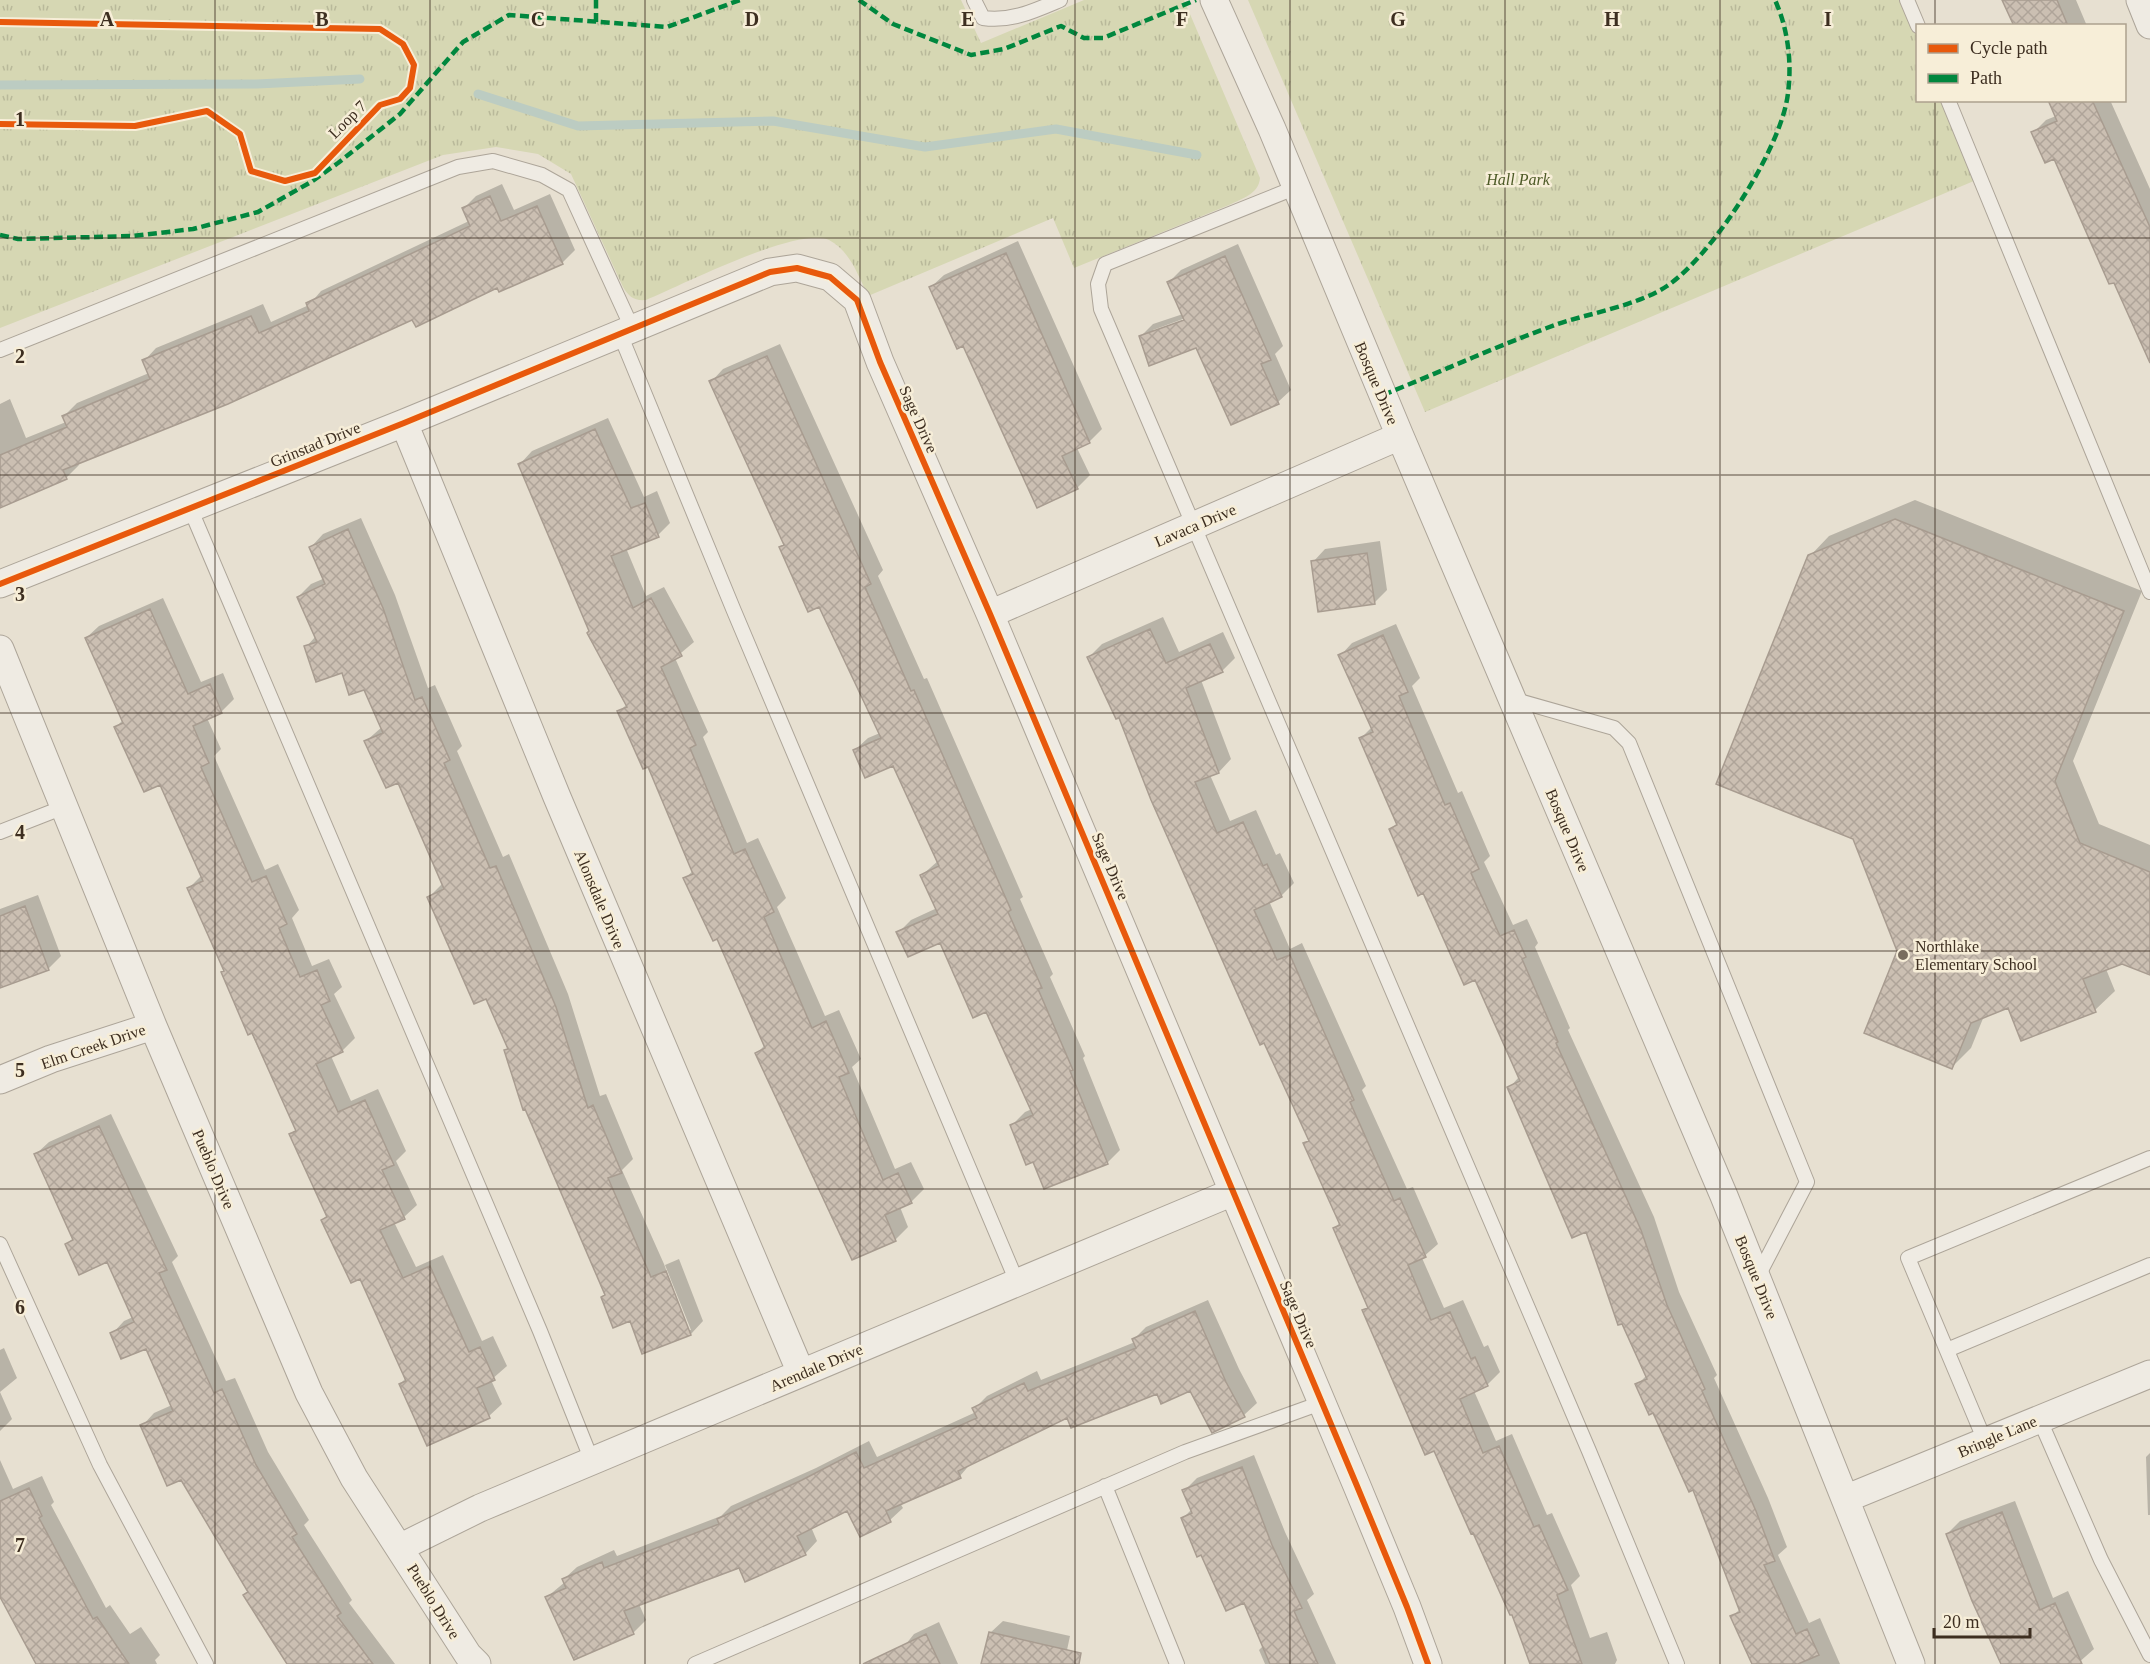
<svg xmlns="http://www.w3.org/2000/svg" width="2150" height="1664" font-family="'Times New Roman',serif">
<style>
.park{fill:url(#park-tufts)}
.shadow{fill:#0003;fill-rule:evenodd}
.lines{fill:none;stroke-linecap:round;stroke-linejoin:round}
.stream{stroke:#bcccc2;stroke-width:9}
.building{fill:url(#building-cross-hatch);stroke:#a89c90;stroke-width:1.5}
.service-casing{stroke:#ada599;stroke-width:16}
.minor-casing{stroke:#ada599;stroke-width:29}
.service{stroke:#efebe3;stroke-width:14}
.minor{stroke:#efebe3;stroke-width:27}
.quiet{stroke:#00873e;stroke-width:4.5;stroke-dasharray:9 4.5;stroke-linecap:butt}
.cycleway-casing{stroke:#f7eed8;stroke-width:10}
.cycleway{stroke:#e8590c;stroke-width:6}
.grid{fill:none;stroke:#3d2e20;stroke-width:1.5;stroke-opacity:0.55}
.poi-dot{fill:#786c5e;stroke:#f7eed8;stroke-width:2}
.labels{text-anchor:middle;stroke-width:5;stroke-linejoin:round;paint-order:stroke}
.street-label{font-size:16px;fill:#3d2e20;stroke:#f7eed8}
.park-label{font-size:16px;font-style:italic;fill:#4d5a26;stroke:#f7eed8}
.poi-label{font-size:16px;fill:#3d2e20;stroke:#f7eed8;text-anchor:start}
.grid-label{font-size:20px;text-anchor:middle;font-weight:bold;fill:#3d2e20;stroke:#f7eed8;stroke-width:5;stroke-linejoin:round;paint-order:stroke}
</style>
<defs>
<pattern id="park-tufts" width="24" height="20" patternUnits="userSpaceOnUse" patternTransform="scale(1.5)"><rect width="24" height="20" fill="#d6d7b3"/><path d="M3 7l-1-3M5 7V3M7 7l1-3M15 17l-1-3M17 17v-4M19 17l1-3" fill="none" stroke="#b9b99a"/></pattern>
<pattern id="building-cross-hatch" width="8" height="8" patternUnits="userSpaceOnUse" patternTransform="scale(1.5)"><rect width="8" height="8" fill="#cbbfb2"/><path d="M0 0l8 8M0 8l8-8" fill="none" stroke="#afa499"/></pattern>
</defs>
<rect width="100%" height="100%" fill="#e7e0d1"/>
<path class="park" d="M0,0H961L981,43L1084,0H1184L1260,178C1259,194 1241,199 1229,205L1074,268L1053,218L868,296C858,275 850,251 829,240C799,225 680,286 646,300C634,301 629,297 623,287L571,174L538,154L496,147L443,155L0,328Z
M1248,0H1905L1917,30L1918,100L1948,101L1981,178L1425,412Z"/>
<path class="shadow" d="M2004,0H2076L2087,26H2016Z
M2049,100H2110L2150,189V357L2055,157L2033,133L2046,120L2056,116Z
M502,184L514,210L550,194L575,250L562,263L413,318L77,462L79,465L66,478L0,495V404L10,399L26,438L66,422L64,416L77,403L149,373L144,361L156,348L263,304L271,322L309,305L321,291L469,221L464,208L476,196Z
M1018,241L1102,429L1089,442L1077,448L1090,475L1077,488L963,344L931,287L944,275Z
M1238,244L1283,346L1275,354L1291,390L1278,402L1232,423L1197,346L1140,337L1153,324L1183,314L1169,282L1181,270ZM1191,316L1192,319L1153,333V330Z
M780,344L883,570L878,576L924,679L927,678L1023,897L1020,899L1053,974L1050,977L1085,1056L1083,1058L1120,1150L1107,1163L1034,1160L1012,1125L1025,1112L1032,1109L987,1010L941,941L898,933L911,920L937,908L922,875L938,861L894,764L855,750L868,738L880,733L820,605L781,547L785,544L711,382L723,369Z
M608,418L644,497L657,491L670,523L658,535L626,548L646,596L664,587L694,642L675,658L708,732L703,737L747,843L758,838L786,898L777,907L825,1016L839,1010L861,1059L852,1067L895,1169L911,1162L924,1189L911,1202L900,1207L908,1227L896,1239L852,1258L757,1053L765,1045L718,937L685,878L693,871L648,765L619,712L627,704L520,464L532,451Z
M1915,500L2142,591L2073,761L2099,824L2150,845V974L2122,962L2106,969L2115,991L2095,1010L2022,1039L2009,1006L1984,1016L1971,1048L1952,1067L1899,951L1810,556L1829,536Z
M361,518L395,595L428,688L435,685L462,746L457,751L503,857L509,854L568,994L600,1096L606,1094L633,1159L622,1170L664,1264L688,1330H691L665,1265L679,1259L703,1321L691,1334L631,1319L603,1297L606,1293L506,1051L509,1048L487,997L429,897L443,883L399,781L366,741L382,727L365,688L306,647L316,636L298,597L311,584L325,578L311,547L323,534Z
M1380,541L1387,590L1374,603L1313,562L1325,549Z
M163,598L201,682L223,673L234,699L221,712L207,718L221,749L214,756L265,870L278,864L299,910L292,918L312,966L329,959L342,987L334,994L355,1038L342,1051L331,1056L351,1101L378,1089L406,1151L396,1161L417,1205L404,1217L394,1222L416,1267L443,1255L482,1341L493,1336L507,1366L491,1380L502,1404L489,1416L400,1384L406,1378L360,1277L322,1220L327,1215L291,1134L296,1129L223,972L225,970L189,888L202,875L161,783L116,727L123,720L86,638L99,626Z
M1163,617L1179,652L1223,632L1235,658L1222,671L1201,680L1231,759L1219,772L1210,775L1230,821L1256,810L1276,855L1280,853L1294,883L1281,896L1269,901L1290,949L1302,943L1366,1086L1362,1090L1407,1189L1413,1187L1438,1244L1422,1258L1444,1308L1463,1300L1484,1347L1488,1345L1500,1372L1487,1385L1474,1391L1496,1441L1512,1434L1547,1515L1552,1513L1580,1576L1571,1585L1590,1638L1607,1632L1617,1660L1615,1664H1531L1513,1613L1435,1449L1364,1311L1369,1305L1335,1228L1340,1222L1305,1144L1310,1139L1120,716L1089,657L1102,644Z
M1396,624L1420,678L1412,686L1458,793L1462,791L1490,856L1484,862L1513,925L1527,919L1538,943L1535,947L1570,1028L1568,1030L1654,1217L1679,1292L1717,1375L1714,1378L1768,1498L1787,1547L1778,1555L1809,1623L1820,1618L1840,1664H1753L1732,1617L1740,1609L1694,1488L1654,1411L1637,1385L1647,1375L1587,1230L1509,1088L1519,1077L1476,978L1424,891L1390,830L1398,822L1361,738L1372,727L1340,656L1352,643Z
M38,895L61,956L48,969L0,986V909Z
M111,1114L178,1256L172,1262L226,1381L235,1378L268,1452L309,1520L304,1525L352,1600L349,1603L395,1664H290L245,1595L249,1591L182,1478L142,1426L154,1413L172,1405L146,1347L112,1334L124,1321L133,1317L108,1260L67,1244L73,1238L36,1154L49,1142Z
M1208,1300L1239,1369L1257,1403L1244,1415L1213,1431L1190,1389L1157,1392L1068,1416L972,1462L960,1476L900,1503L903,1508L890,1520L848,1509L811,1527L817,1541L805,1554L740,1566L639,1604L646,1620L633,1633L547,1597L565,1582L564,1579L577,1567L614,1550L617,1556L721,1516L731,1506L816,1468L869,1441L877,1457L976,1412L974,1409L987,1396L1037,1371L1041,1380L1135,1342L1134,1339L1146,1327Z
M4,1348L17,1378L0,1392L12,1419L0,1431V1350Z
M2150,1453V1515H2148L2146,1457Z
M1254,1455L1285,1532L1314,1594L1307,1600L1336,1664H1265L1259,1650L1264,1645L1245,1601L1202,1553L1183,1518L1192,1509L1184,1491L1197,1478Z
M0,1460L13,1489L42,1476L54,1502L51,1505L106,1608L110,1605L130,1634L141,1627L160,1655L155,1660L157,1664H38L0,1591Z
M2015,1501L2053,1598L2068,1591L2094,1649L2077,1664H2003L1947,1534L1960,1521Z
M1003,1621L1070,1636L1064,1664H983L990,1633Z
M939,1622L958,1664H890L914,1634Z"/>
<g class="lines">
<path class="stream" d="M0,85L257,84L360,79
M478,94L578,126L773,121L925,147L1056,129L1197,155"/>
</g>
<path class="building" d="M2002,0H2057L2068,26H2014Z
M2048,100H2092L2150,227V363L2114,283L2109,284L2054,159L2045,163L2031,132L2057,121Z
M490,196L501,221L537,206L563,264L499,292L497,288L416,327L412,320L228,404L63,470L67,479L0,508V455L67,427L62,416L150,379L142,360L251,316L259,333L309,311L306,303L470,226L462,208Z
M1006,253L1090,443L1062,456L1078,489L1037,508L963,346L957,349L929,287Z
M1225,256L1271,360L1261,364L1279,404L1231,425L1196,348L1149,366L1139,336L1184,320L1167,282Z
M767,356L871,584L865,587L911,691L914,690L1011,910L1008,912L1042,988L1038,989L1073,1070L1070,1071L1108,1164L1044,1189L1033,1162L1026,1165L1010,1125L1033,1115L986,1012L973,1018L940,943L908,957L896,932L938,914L920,875L939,866L893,766L865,778L853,750L881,738L819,607L808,612L779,547L784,545L709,381Z
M595,429L631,508L645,503L659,537L611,556L633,608L651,598L682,656L661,667L696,745L690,748L734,854L745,849L774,912L764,917L812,1028L826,1021L849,1073L839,1077L883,1180L898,1173L912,1203L885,1215L896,1241L852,1260L755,1053L765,1048L717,939L713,941L683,878L693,874L648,767L643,769L617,711L627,707L587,633L589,631L518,464Z
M1895,519L2124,611L2055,781L2080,843L2150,872V975L2122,964L2083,979L2096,1012L2021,1041L2008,1008L1971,1023L1952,1069L1864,1033L1897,951L1853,839L1716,784L1808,555Z
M348,529L383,608L415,700L422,697L450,760L444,763L490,868L496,866L556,1007L588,1108L593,1105L622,1173L608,1178L651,1277L666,1271L691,1335L642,1354L630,1321L613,1328L601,1297L605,1295L525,1109L523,1110L504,1050L508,1049L486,999L474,1004L427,897L444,889L398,783L386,788L364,741L383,733L364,690L349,695L342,673L316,682L304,646L317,642L297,597L325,584L309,547Z
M1367,553L1375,604L1318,612L1311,561Z
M150,609L188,694L210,684L222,713L193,726L209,763L201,767L252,882L266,876L287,924L279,928L300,977L317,970L330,1001L321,1005L343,1052L316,1064L338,1112L365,1100L394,1165L382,1170L405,1219L380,1230L403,1278L430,1266L469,1352L480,1347L495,1380L477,1388L490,1418L427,1446L399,1384L406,1381L360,1279L351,1283L321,1220L327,1217L289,1134L296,1131L252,1033L248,1035L221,972L224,971L187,888L203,881L160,785L144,792L114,727L123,723L85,638Z
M1150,629L1166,663L1210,644L1223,672L1186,688L1219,773L1195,782L1217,833L1243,822L1263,866L1267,864L1282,897L1254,910L1277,960L1290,955L1354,1100L1350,1102L1394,1201L1400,1198L1426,1257L1408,1265L1431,1320L1450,1312L1471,1359L1475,1357L1488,1386L1460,1399L1483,1453L1499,1446L1534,1527L1539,1525L1568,1590L1557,1595L1582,1664H1530L1512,1615H1510L1473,1533L1471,1534L1434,1451L1425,1455L1362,1310L1368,1308L1333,1228L1340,1225L1303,1143L1309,1141L1264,1043L1260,1045L1151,800L1119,718L1116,719L1087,657Z
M1383,635L1408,692L1399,696L1445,805L1450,803L1479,869L1471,873L1500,936L1514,930L1526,957L1522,959L1558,1042L1556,1043L1641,1230L1667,1305L1705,1389L1702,1391L1756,1511L1775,1561L1764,1565L1796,1634L1807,1629L1819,1655L1798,1664H1752L1730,1616L1740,1612L1693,1490L1689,1492L1653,1413L1649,1415L1635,1384L1647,1379L1622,1324L1618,1325L1586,1232L1572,1238L1507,1087L1520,1081L1475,980L1464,985L1423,893L1418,896L1389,829L1397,825L1359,738L1373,732L1338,655Z
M25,906L49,970L0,988V916Z
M99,1126L167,1270L159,1273L214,1393L222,1389L256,1465L297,1534L292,1537L341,1613L337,1616L373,1664H287L243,1595L248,1592L181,1480L167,1486L140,1425L173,1411L146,1349L121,1359L110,1333L134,1322L107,1262L79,1275L65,1244L73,1240L34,1154Z
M1195,1311L1226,1382L1245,1417L1212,1433L1190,1391L1161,1404L1157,1394L1071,1428L1067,1418L958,1471L961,1478L886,1511L891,1522L860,1537L847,1511L797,1536L806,1555L745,1582L739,1568L624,1611L634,1634L574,1660L545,1597L566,1588L562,1579L602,1562L604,1568L719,1524L717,1519L802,1480L856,1452L864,1468L977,1418L972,1408L1024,1383L1028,1391L1136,1348L1132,1339Z
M1242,1467L1272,1545L1302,1608L1294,1611L1318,1664H1270L1244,1603L1226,1611L1201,1555L1197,1557L1181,1518L1192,1513L1182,1490Z
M29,1488L42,1516L39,1518L93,1619L97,1617L129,1664H36L0,1597V1501Z
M2002,1512L2040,1610L2055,1603L2082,1664H2001L1972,1601L1946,1534Z
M989,1632L1081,1653L1079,1664H981Z
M926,1634L940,1664H863Z"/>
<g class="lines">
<defs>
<path id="service" d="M974,0L983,18C1011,22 1034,11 1060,0
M1907,0L1918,26
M1948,100L2150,592
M1297,187L1105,264L1098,284L1101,309L1589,1451L1677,1664
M620,334L734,611L1017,1282
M0,350L458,167L493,161L542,175L569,190L632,328
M190,508L540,1331L592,1461
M1512,699L1614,728L1629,743L1807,1182L1757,1278
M0,832L64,807
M0,1244L100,1465L206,1664
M1947,1350L2150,1265
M2039,1418L2101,1560L2150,1655
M1985,1441L1908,1258L2150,1158
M1105,1486L1177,1664
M695,1664L1185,1452L1321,1403"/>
<path id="minor" d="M1214,0L1272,129L1400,436L1724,1196L1911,1664
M2140,0L2150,25
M404,423L557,797L801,1373
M0,584L404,423L770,272L797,268L830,277L857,300L880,362L990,614L1357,1486L1407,1607L1428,1664
M990,614L1400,436
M0,649L153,1026L309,1393L354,1478L468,1655L477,1664
M0,1080L51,1059L153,1026
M1845,1499L2150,1374
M401,1547L480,1508L1233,1192"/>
</defs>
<use href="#service" class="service-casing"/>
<use href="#minor" class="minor-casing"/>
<use href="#service" class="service"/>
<use href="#minor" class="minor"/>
<path class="quiet" d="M859,0L893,24L971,55L1004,49L1061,26L1084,38H1103L1196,0
M596,22V0
M0,235L18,239L133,236L193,229L258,212L311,182L338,163L400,114L463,42L509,15L667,27L740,0
M1383,395C1440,372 1497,346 1555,325C1589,313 1637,306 1667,286C1712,256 1782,148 1788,93C1792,62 1788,29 1775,0"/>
<defs>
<path id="cycleway" d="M0,22L380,29L403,44L414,65L410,88L400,99L380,105L315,173L285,181L251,171L240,134L207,111L135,126L0,124
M0,584L404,423L770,272L797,268L830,277L857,300L880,362L990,614L1357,1486L1407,1607L1428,1664"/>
</defs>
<use href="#cycleway" class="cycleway-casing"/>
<use href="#cycleway" class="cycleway"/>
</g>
<path class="grid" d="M215,0V1664M430,0V1664M645,0V1664M860,0V1664M1075,0V1664M1290,0V1664M1505,0V1664M1720,0V1664M1935,0V26M1935,100V1664M0,238H2150M0,475H2150M0,713H2150M0,951H2150M0,1189H2150M0,1426H2150"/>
<circle class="poi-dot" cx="1903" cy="955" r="6"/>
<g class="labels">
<g class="street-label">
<text transform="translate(347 119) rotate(-45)" y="6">Loop 7</text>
<text transform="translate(1377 383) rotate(67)" y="6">Bosque Drive</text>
<text transform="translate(919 419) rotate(66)" y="6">Sage Drive</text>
<text transform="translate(315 444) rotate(-22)" y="6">Grinstad Drive</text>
<text transform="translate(1195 525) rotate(-23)" y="6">Lavaca Drive</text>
<text transform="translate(1568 830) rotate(67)" y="6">Bosque Drive</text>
<text transform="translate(1111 866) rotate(67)" y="6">Sage Drive</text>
<text transform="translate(600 899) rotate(67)" y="6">Alonsdale Drive</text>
<text transform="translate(93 1046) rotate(-19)" y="6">Elm Creek Drive</text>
<text transform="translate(214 1169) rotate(67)" y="6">Pueblo Drive</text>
<text transform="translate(1757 1277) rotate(68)" y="6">Bosque Drive</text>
<text transform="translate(1299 1314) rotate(67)" y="6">Sage Drive</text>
<text transform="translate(816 1367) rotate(-23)" y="6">Arendale Drive</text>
<text transform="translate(1997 1436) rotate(-23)" y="6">Bringle Lane</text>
<text transform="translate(434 1601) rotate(58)" y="6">Pueblo Drive</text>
</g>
<g class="park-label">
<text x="1518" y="185">Hall Park</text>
</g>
<g class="poi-label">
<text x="1915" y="952">Northlake<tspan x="1915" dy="18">Elementary School</tspan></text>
</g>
</g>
<g class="grid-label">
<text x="107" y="26">A</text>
<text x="322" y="26">B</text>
<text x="538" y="26">C</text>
<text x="752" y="26">D</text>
<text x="968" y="26">E</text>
<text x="1182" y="26">F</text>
<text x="1398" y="26">G</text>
<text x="1612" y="26">H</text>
<text x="1828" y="26">I</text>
<text x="20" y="126">1</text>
<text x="20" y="363">2</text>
<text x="20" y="601">3</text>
<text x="20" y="839">4</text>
<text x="20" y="1077">5</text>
<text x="20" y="1314">6</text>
<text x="20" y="1552">7</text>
</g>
<rect x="1916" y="24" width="210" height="78" fill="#f7eed8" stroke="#ada18e" stroke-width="1.5"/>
<rect x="1928" y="44" width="30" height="9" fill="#e8590c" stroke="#ada18e" stroke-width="1.5"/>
<text x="1970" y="54" font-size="18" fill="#3d2e20">Cycle path</text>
<rect x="1928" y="74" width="30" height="9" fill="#00873e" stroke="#ada18e" stroke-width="1.5"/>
<text x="1970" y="84" font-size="18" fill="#3d2e20">Path</text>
<path d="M1934 1628v9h96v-9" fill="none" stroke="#3d2e20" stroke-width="3"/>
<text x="1943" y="1628" font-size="18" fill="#3d2e20" stroke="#f7eed8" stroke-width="4.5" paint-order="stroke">20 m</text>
</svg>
